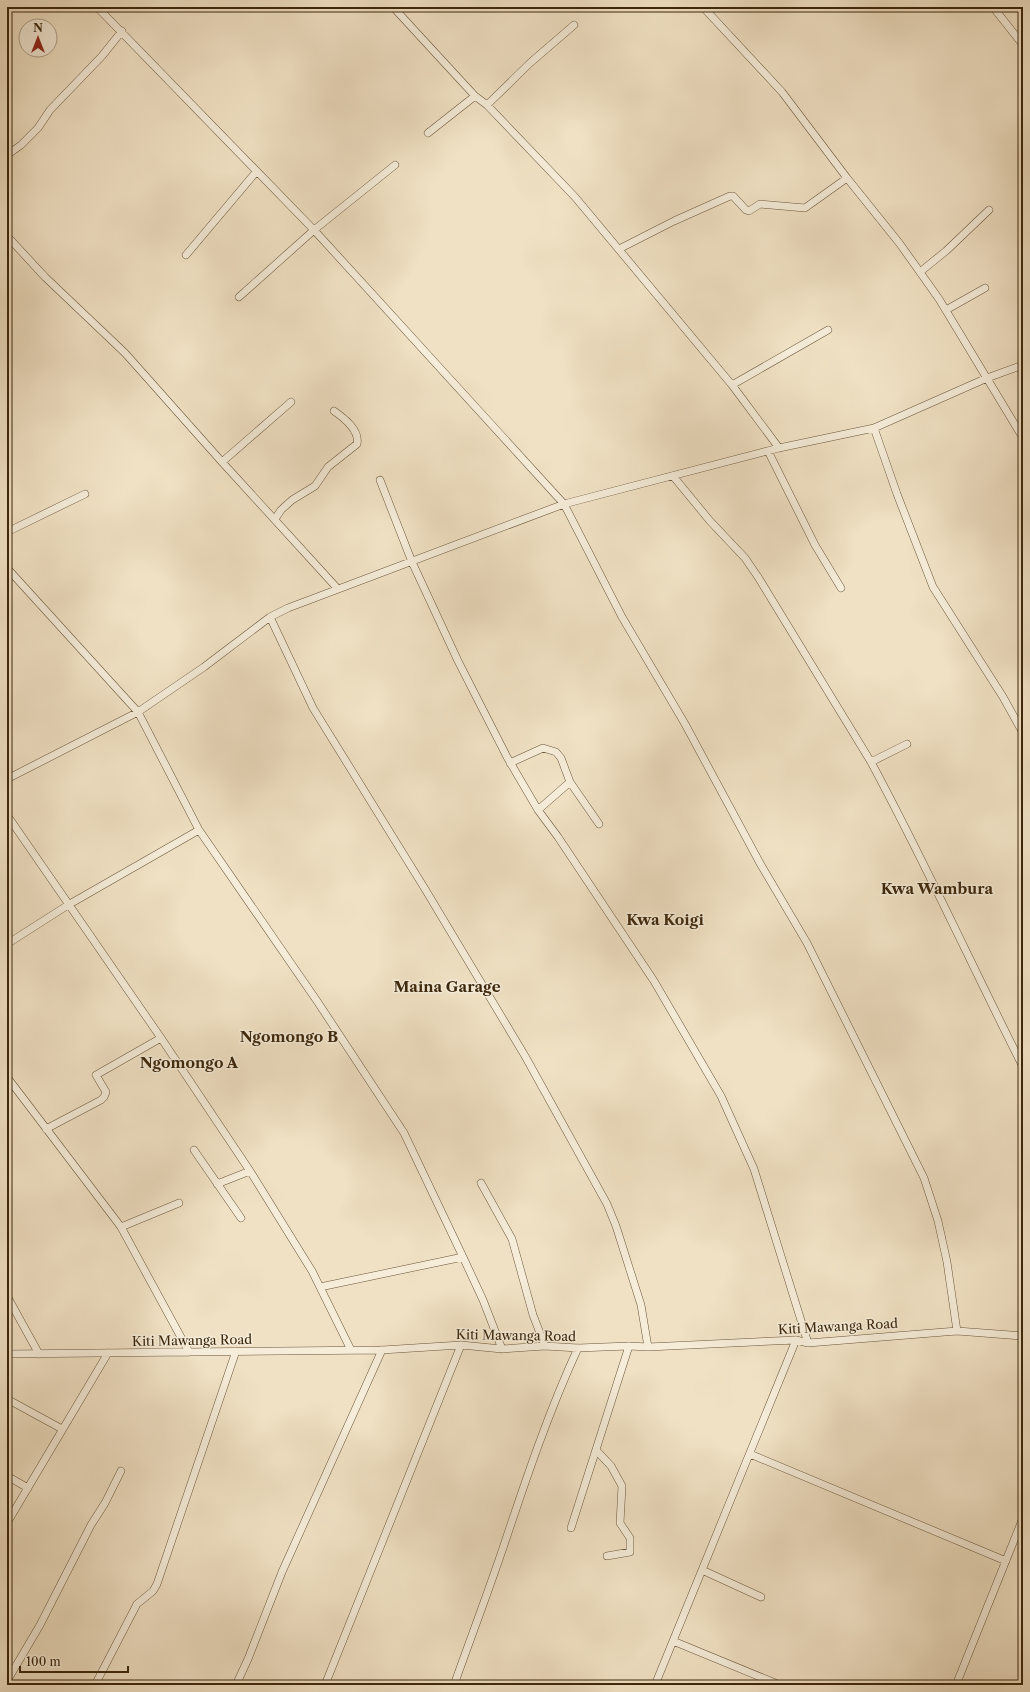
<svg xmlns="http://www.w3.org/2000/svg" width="1030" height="1692" font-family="'Libre Caslon Text',serif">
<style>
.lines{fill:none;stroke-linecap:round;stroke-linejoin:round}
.minor-casing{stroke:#69563a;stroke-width:8}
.minor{stroke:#f5ecd9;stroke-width:7}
.labels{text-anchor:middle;stroke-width:3;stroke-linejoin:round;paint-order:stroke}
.street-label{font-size:13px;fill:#3c270c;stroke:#f5ecd9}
.quarter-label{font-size:15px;font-weight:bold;fill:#3c270c;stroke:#f5ecd9}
</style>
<rect width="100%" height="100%" fill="#f0e1c4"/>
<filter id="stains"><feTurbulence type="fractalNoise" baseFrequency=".005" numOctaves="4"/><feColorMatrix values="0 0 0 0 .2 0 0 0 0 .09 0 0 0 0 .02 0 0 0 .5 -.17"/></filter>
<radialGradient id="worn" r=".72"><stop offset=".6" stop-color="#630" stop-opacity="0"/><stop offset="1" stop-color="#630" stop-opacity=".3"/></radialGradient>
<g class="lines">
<defs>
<path id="minor" d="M97,7L314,230L564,504L622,617L685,724L761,865L807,943L924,1178L938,1221L947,1262L957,1331
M393,7L475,96L487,105L575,197L732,385L779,448
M703,7L782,92L847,178L900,244L939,299L1023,438
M993,7L1023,45
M487,105L530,63L574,25
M428,133L475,96
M7,155L21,145L38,128L50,110L102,56L122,31
M7,236L45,277L125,353L222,462L337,588
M619,249L674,221L730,196H733L746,210L749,211L760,204L805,208L847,178
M186,255L256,172
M920,272L946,251L989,210
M239,297L314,230L395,165
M946,310L985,288
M732,385L828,330
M874,428L897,494L933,587L1003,697L1023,733
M768,451L815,545L841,588
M222,462L291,402
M673,476L710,521L745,558L758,577L871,762L907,744
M380,480L412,562L458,661L507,757L538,810L558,837L654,981L721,1096L754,1169L808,1343
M275,519L281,510L292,500L315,486L328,467L357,444C360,430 344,418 334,411
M7,532L85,494
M7,568L138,712L199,830
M270,617L313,708L425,889L525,1056L607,1204L616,1226L641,1305L648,1347
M871,762C925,862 972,966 1023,1067
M510,763L543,748L556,752L561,758L570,782L599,824
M7,779L138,712L204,667L270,617L288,608L564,504L779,448L874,428L987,378L1023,365
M538,810L570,782
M7,815L161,1038L250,1171L312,1271L351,1350
M7,944L68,905L199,830L317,1001L404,1133L463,1257L483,1300L502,1349
M7,1077L121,1227L189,1352
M46,1129L101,1100L104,1097L106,1092L96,1075L161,1038
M194,1150L241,1218
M481,1183L512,1239L533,1315L545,1346
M217,1184L250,1171
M121,1227L179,1203
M320,1287L463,1257
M7,1296L39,1354
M7,1354L382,1350L461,1345L502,1349L545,1346L578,1348L629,1346L648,1347L796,1340L808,1343L957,1331L1023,1336
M7,1399L62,1429
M596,1450L611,1466L622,1486L620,1523L630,1538V1552L607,1556
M750,1454L1006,1561
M7,1476L28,1488
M7,1523L108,1353
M571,1528L629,1346
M702,1570L761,1597
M673,1641L780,1685
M7,1681L40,1625L91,1525L105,1503L121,1471
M95,1685L137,1604L153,1591L157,1584L236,1351
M236,1685L248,1659L282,1572L382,1350
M325,1685L461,1345
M454,1685C471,1637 489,1590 505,1542C527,1476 549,1411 578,1348
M655,1685L796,1340
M956,1685L1023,1518"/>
</defs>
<use href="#minor" class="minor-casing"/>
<use href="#minor" class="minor"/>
</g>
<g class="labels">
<g class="street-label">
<text transform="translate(838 1326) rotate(-3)" y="5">Kiti Mawanga Road</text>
<text transform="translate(516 1335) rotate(1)" y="5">Kiti Mawanga Road</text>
<text transform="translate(192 1340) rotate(-1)" y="5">Kiti Mawanga Road</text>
</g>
<g class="quarter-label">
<text x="937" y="894">Kwa Wambura</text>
<text x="665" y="925">Kwa Koigi</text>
<text x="447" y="992">Maina Garage</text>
<text x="289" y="1042">Ngomongo B</text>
<text x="189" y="1068">Ngomongo A</text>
</g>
</g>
<rect width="1030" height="1692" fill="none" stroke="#f0e1c4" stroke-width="24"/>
<rect x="8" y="8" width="1014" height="1676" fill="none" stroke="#3c270c" stroke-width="2"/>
<rect x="12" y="12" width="1006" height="1668" fill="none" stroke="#3c270c"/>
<g transform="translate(38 38)"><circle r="19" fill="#f5ecd9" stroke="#ab9d87"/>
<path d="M0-3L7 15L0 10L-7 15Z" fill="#8f2418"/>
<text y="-6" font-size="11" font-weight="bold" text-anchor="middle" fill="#3c270c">N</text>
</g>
<path d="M20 1666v6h108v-6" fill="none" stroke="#3c270c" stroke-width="2"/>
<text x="26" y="1666" font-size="12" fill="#3c270c" stroke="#f5ecd9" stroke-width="3" paint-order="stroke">100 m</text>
<rect width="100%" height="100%" filter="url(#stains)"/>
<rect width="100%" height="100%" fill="url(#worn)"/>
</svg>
